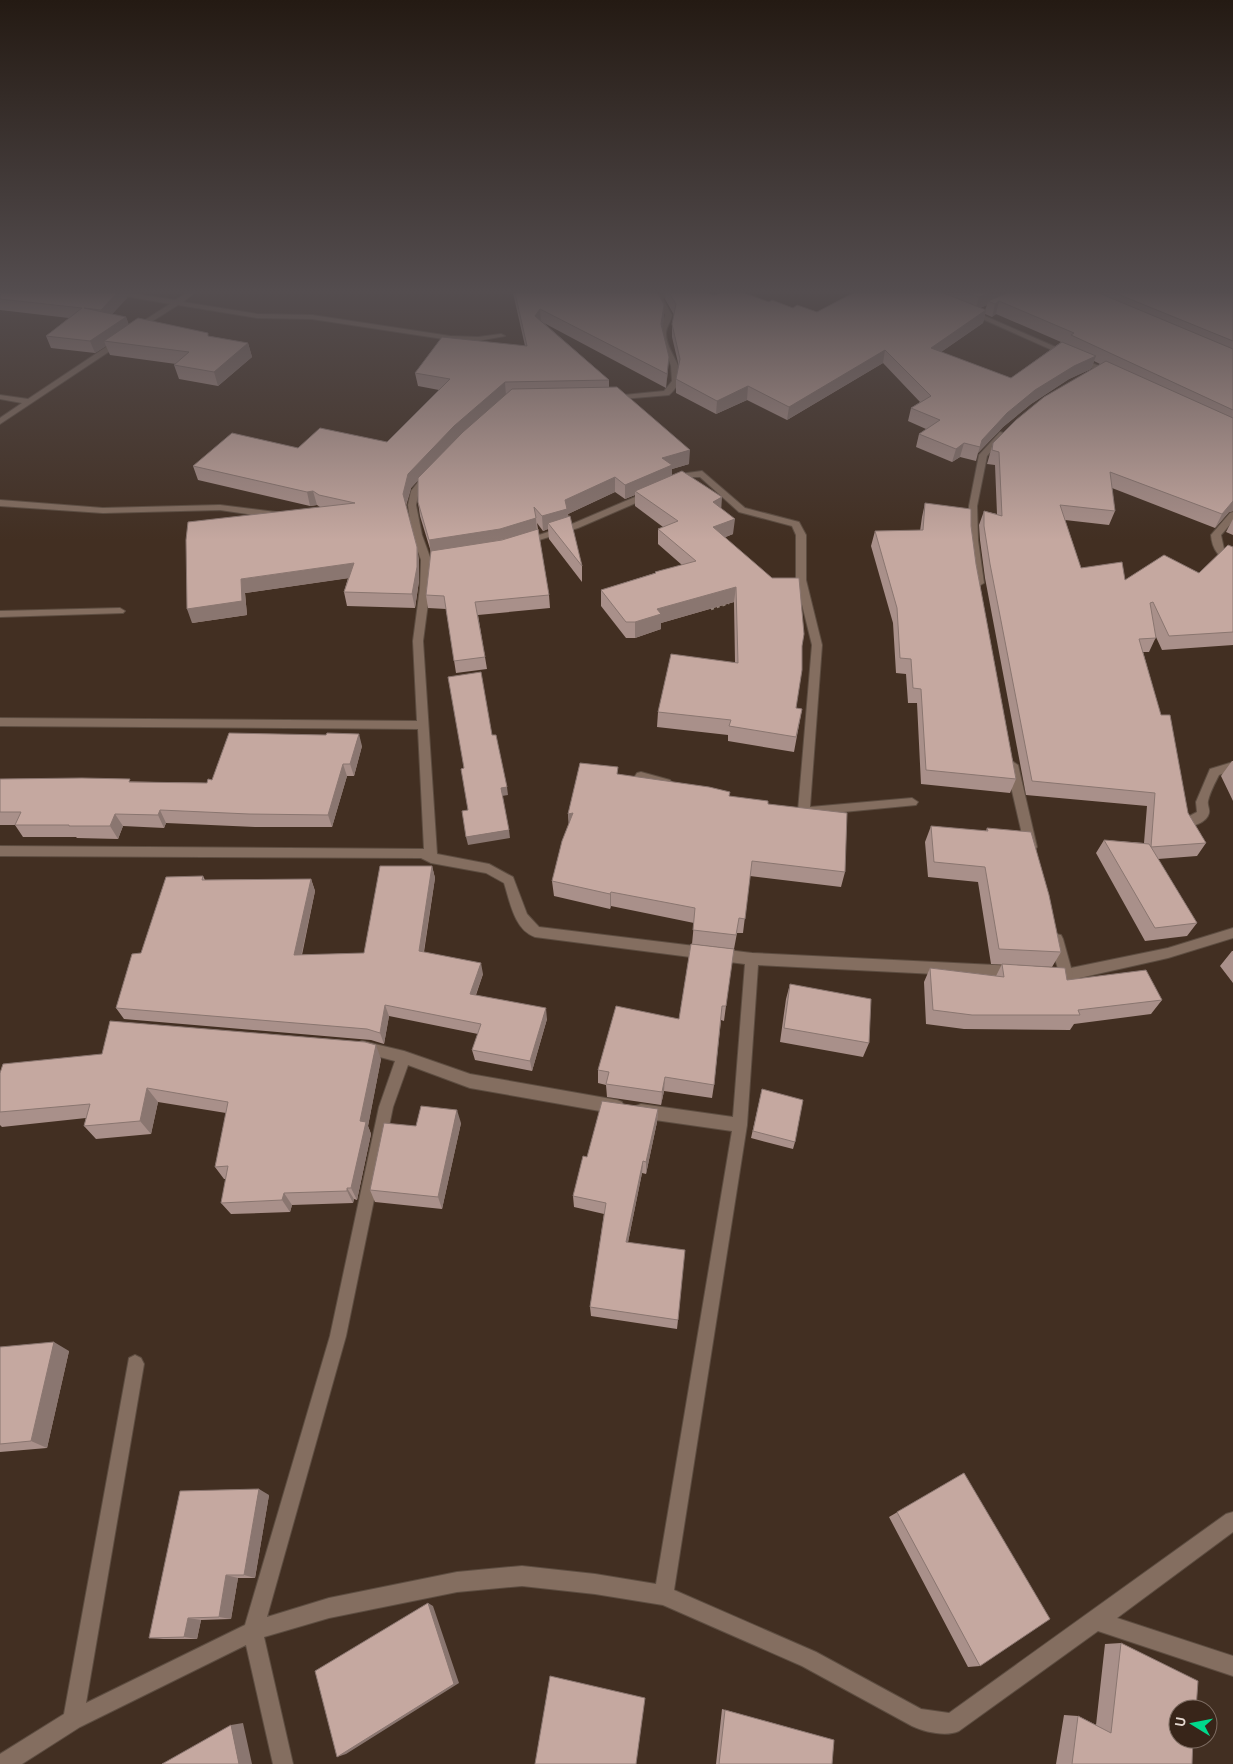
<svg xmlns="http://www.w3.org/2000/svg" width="1233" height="1764" font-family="Ubuntu,sans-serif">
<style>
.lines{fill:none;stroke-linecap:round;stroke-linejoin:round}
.service-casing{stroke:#5d4d41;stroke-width:2}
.minor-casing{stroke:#5d4d41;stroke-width:2}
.tertiary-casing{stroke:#5d4d41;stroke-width:2}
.path{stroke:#928177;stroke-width:2.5;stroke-dasharray:3 3;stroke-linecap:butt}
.service{fill:#846e60;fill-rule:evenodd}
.minor{fill:#846e60;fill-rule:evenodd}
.tertiary{fill:#846e60;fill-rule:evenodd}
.wall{fill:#a9908a;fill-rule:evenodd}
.shaded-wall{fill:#8a7670}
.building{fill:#c5a8a0;stroke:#8a7670}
</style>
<rect width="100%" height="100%" fill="#422f22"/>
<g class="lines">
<defs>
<path id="service" d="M1233,762V770L1219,775C1215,783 1210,792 1208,801C1207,805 1210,809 1209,813C1207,823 1189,829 1182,826L1180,823L1182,820L1197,812L1196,802L1210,769Z
M1233,928V938L1168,958L1066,981L1061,979L1059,975L1061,971L1066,969L1168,948Z"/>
<path id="minor" d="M116,293H130L175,300L187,293H194L183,302L257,314L312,315L450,336L478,337L501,334L505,336L478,341L450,340L312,319L257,318L178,305L137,331H134V327L170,304L119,295Z
M662,293H669L663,299L672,315C671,322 666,327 666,334C667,357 695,372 669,395L611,400L610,398L614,396L664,391L672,381L671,366L659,333L665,315L656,299Z
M118,339L125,341L0,424V418L22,403L0,399V395L28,399Z
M1000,432L1007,434L987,456L977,506L978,540L984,583L979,586L974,583L968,540L969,506L979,455Z
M429,471L433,474L419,491L416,505L422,535L431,560L430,588L423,641L437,854L489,864L513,877L527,914L539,927L752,953L1015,966L1020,968L1022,972L1020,976L1015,978L758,965L747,1125L674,1590L816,1652L921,1709L949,1713L1226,1514L1233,1512V1532L1117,1618L1233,1656V1676L1098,1631L959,1731C946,1737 925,1732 912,1726L802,1666L663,1605L595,1594L522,1586L457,1592L329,1618L264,1637L293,1764H273L246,1645L80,1727L22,1764H0V1754L64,1714L129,1358L135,1355L141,1358L144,1364L86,1703L245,1625L330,1336L379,1107L395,1061L357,1051L355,1047L357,1043L362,1041L404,1051L470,1074L617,1100L622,1102L624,1107L622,1112L617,1114L470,1088L408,1065L393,1107L346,1336L267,1617L329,1598L457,1572L522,1566L595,1574L656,1584L732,1131L641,1118L636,1116L634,1111L636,1106L641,1104L733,1117L745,964L535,937C514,930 510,901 504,883L486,873L431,863L421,858L0,856V846L424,849L418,729L0,726V718L417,721L413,641L420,588L421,560L412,535L408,505L411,491L426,472Z
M702,471L745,508L799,522L806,535V580L822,645L810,807L912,798L918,802L916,805L812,815L800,814L798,811L812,645L796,580V535L792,526L739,512L700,477H692L674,485L670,482L687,473Z
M649,491L652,492V496L578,528L523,545L518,542L572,524Z
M0,500L103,508L220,505L276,512L280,515L276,518L220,510L103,513L0,506Z
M1233,512V521L1221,535L1224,549L1233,556V563C1219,559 1212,549 1211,535L1230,513Z
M120,608L125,611L123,613L0,617V611Z
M1012,761L1018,765L1037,847L1035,850H1027L1025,847L1006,765Z
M641,772L670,780L672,783L666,787L637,779L635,776L637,773Z
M1056,934L1061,935L1063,939L1073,975L1071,979L1066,981L1053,978L1051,974L1053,970L1058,969L1049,939L1051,935Z"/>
<path id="tertiary" d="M967,310H971L1115,373L1108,375L967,312Z"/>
</defs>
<use href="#service" class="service-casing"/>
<use href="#minor" class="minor-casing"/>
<use href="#tertiary" class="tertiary-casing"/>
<path class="path" d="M711,609L729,603"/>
<use href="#service" class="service"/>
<use href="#minor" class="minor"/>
<use href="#tertiary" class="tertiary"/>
</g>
<path class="wall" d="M0,293H125L127,298L112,314L126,317L129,325L209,336L248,343L252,357L218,386L179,379L174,365L176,364L110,355L106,346L95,353L51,348L46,336L69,318L0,310Z
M513,293H660L659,294L664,305V318L662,328L668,370L666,388L544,323L609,380V387L689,464L672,469V475L721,508L733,534L725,537L802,649L796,708L802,709L794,752L728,741V735L657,727L658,712L735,662L734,602L661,623V629L635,638H626L601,606V590L655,573V572L682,565L658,544V529L663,527L635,506V495L625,499L615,492L568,514L582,566V582L549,539L548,529L543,531L537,523L549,595L550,608L478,615L487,669L456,673L446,609L428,608L426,595L431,552L420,516L418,502V480L411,488L406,506L417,547L419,561V581L415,608L347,606L344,592L348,578L245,593L247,615L192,623L320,507L317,505L310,506L198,480L193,466L298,448L387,442L439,390L418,386L415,373L525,346Z
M666,293H708L714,295L769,302L793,308L817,312L853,293H1233V511L1229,512L1215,528L1112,488L1115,511L1109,525L1065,520L1081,568L1125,580L1199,573L1233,547V645L1162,650L1156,637L1149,652H1143L1188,813L1206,843L1197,856L1158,859L1197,923L1187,936L1145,941L1096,853L1104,840L1144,843L1147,806L1026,795L985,578L980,540L979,525L984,511L997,514L995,465L987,464L993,443L1100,364L1094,361L1091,369L1069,379L1031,404L1003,427L978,453L976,461L960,457L952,462L916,447L919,434L926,429L908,421L911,408L920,402L883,363L787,420L747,400L716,414L676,393V379L679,367L672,337V324L674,315L665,299ZM987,305L985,310L980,308ZM985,314L992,317L996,314L1061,342L1011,378L941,352L983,323Z
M925,503L971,526L976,564L1016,779L1010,793L921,784L917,703H908L906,674L896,673L893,623L871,546L875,531H920L922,517Z
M1233,519V535L1226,532Z
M362,746L354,776H347L332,827H255L166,823L164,828L123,826L118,839L77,838L76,837H23L15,825H0V779L207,783L212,780Z
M1232,761H1233V801L1221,776Z
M618,774L768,804L845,872L841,887L750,876L743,933H737L734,949L692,944L694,923L611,906L610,909L554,896L552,881L569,824L568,814Z
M931,826L986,831L987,828L1061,952L1052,967L991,964L978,882L928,877L925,842Z
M432,866L435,878L424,952L483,974L476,995L547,1019L532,1071L475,1060L472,1050L478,1034L389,1016L384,1044L371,1040L124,1019L116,1008L141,953L203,876L205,880L311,879L315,891L302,955L364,953Z
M691,944L726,1006L724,1021L721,1020L714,1085L712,1098L664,1091L661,1105L607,1097L606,1085L598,1083V1070L679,1019Z
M1232,951H1233V983L1220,966Z
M1002,964L1067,980L1162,1000L1151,1014L1074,1024L1070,1030L964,1029L926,1024L924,982L930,968L996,976Z
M790,984L869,1043L863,1057L780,1042L786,999Z
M381,1059L368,1126L371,1134L357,1200L354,1199L353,1203L292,1205L290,1212L231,1214L221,1203L226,1179H224L215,1167L226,1113L158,1102L151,1134L96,1139L84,1126L86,1118L2,1127L0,1125V1073Z
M762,1089L795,1142L793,1149L751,1138Z
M658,1109L657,1122L646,1174L642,1173L628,1242L678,1320L677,1329L591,1316L590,1307L604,1214L574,1207L573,1196L587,1157Z
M461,1123L442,1209L375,1202L370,1190L416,1126Z
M0,1347L69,1351L47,1448L0,1452Z
M964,1473L980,1666L968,1667L889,1517Z
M269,1495L255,1578H238L231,1619L201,1620L197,1639H163L149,1638Z
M1121,1643L1192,1764H1056L1064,1715L1078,1716L1096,1725L1105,1644Z
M722,1709L834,1740L832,1764H716Z"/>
<path class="shaded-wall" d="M117,293H125L127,298L105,322L101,310Z
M989,293H1015L988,301L987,305L975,310L979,297Z
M999,301L996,314L992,317L995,304Z
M664,305V318L661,336V324Z
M540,309L541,322L535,316Z
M986,310L983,323L928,361L931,348Z
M126,317L130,329L104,341L106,346L95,353L90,341Z
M248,343L252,357L218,386L214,372Z
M885,350L883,363L787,420L789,407Z
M1096,356L1091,369L1069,379L1031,404L1003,427L978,453L982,440L1007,413L1035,390L1074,366Z
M669,357L668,370L666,388L667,374Z
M505,382L506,396L456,440L411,488L405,508L403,494L408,474L454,426Z
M748,386L747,400L716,414L717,401Z
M964,443L960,457L952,462L956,449Z
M690,450L689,464L672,469V480L635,491V495L625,499V485L662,458Z
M615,477V492L568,514V523H548V529L543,531L542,516L565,500Z
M313,491L317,505L310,506L307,492Z
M722,497L721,513L713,502Z
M1233,501V511L1229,512L1215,528L1222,514Z
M536,518L537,532L431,555L429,540Z
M735,519L733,534L712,543L713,527Z
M417,547L419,561V581L415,608L412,594Z
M354,563L357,577L245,593L247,615L192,623L187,609L241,579Z
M736,587L734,602L661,623V629L635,638V622L657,609Z
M359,734L362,746L354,776L350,764Z
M343,764L347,776L332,827L328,815Z
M507,787L508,795L502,796L501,788Z
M160,810L166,823L164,828L158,815Z
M573,813L569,828L568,814Z
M115,814L123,826L118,839L110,826Z
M509,830L510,838L468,845L466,837Z
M432,866L435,878L422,962L419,951Z
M311,879L315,891L299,966L294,955Z
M611,892V906L610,909V894Z
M481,963L483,974L472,1005L470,994Z
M385,1005L389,1016L384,1044L380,1033Z
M546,1008L547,1019L532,1071L530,1061Z
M376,1045L381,1059L368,1126L371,1134L357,1200L351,1188L360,1121Z
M665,1077L664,1091L661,1105L662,1092Z
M147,1088L158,1102L151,1134L140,1121Z
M658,1109L657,1122L646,1174V1162Z
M457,1110L461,1123L442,1209L438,1197Z
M643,1161L642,1173L626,1252V1242Z
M347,1188L354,1199L353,1203L347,1191Z
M284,1193L292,1205L290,1212L282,1200Z
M54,1342L69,1351L47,1448L31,1441Z
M259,1489L269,1495L255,1578L244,1575Z
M226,1575L238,1578L231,1619L219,1617Z
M428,1603L433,1606L459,1683L346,1754L337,1757Z
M188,1618L201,1620L197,1639L184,1637Z
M243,1723L252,1764H239L231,1725Z"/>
<path class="building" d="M0,293H117L101,310L84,308L126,317L90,341L46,336L82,308L0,299Z
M515,293H658L664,305L661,324L669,357L667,374L540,309L535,316L609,380L505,382L454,426L408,474L403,494L417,547V567L412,594L344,592L354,563L241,579L242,601L187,609L186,540L188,522L355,503L319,495L313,491L307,492L193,466L232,433L298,448L320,428L387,442L450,379L415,373L442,337L527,346Z
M669,293H708L714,295L719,293H745L769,302L772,300L793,308L797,305L817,312L853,293H944L986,310L931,348L1011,378L1062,342L1096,356L1074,366L1035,390L1007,413L982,440L980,447L964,443L956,449L919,434L940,420L911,408L931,396L885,350L789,407L748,386L717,401L676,379L680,359L672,324L676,304Z
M967,293H989L979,297Z
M1007,293H1099L1233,349V410L1071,335L1074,333L999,301L995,304L988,301Z
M1115,293H1233V341Z
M138,318L208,333V336L248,343L214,372L174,365L189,352L104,341Z
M1106,361L1233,418V501L1222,514L1110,472L1115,511L1060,505L1081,568L1122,562L1125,580L1164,555L1199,573L1228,545L1233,547V632L1169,636L1153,602L1150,603L1156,638L1139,639L1161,715H1170L1188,813L1206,843L1151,847L1197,923L1155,928L1104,840L1149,844L1151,847L1155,793L1032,781L990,564L984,526V511L1002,516L999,452L992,450L993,443L1016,420L1044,397Z
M617,387L690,450L662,458L672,465L625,485L615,477L565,500L567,509L542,516L534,507L536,518L500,529L429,540L418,502V478L463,432L512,389Z
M682,471L722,497L713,502L735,519L713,527L772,578H799L804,634L802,646V670L796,708L802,709L796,737L729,726L731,720L658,712L671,654L738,663L736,587L657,609L661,614L635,622H626L601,590L656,573L655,572L696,561L658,529L678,521L635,491Z
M925,503L971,509V526L976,564L1016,779L926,770L921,689L913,688L911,659L900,658L897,608L875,531L923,530Z
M570,516L582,566L548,523Z
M538,529L549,595L475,602L485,657L454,661L444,596L426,595L431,551L502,540Z
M481,672L492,735H496L507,787L501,788L509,830L466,837L462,811L468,810L461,769L464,768L448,677Z
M229,733L326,735L327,733L359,734L350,764H343L328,815L249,814L160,810L158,815L115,814L110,826H69V825H15L21,812H0V779L82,778L130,779L129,782L207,783L208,779L212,780Z
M580,763L618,767L617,774L709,787L730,792L729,796L768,801V804L847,813L845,872L752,861L745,919L739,918L736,935L693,930L695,908L611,892L610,894L552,881L562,841L573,813L568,814Z
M931,826L988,831L987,828L1031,832L1049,895L1061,952L999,949L985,867L934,862Z
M380,866H432L419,951L481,963L470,994L546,1008L530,1061L472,1050L481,1024L385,1005L380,1033L367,1029L116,1008L132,954L141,953L166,877L203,876L202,880L311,879L294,955L364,953Z
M691,944L734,949L726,1006H722L714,1085L665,1077L662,1092L606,1084L609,1072L598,1070L616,1006L679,1019Z
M1002,964L1065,968L1067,980L1146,970L1162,1000L1078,1010L1080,1015H972L933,1010L930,968L1004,977Z
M790,984L871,999L869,1043L784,1028Z
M110,1021L365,1042L376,1045L360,1121L366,1122L351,1188H347V1191L284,1193L282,1200L221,1203L228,1166L215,1167L228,1102L147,1088L140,1121L84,1126L90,1104L0,1112V1073L3,1064L102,1054Z
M762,1089L803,1100L795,1142L753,1131Z
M602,1101L658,1109L646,1162L643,1161L626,1242L685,1250L678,1320L590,1307L606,1203L573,1196L583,1156L587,1157Z
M421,1106L457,1110L438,1197L370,1190L384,1123L416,1126Z
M54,1342L31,1441L0,1444V1347Z
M964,1473L1050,1619L980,1666L897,1512Z
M259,1489L244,1575H226L219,1617L188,1618L184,1637L149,1638L180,1491Z
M428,1603L454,1684L337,1757L315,1671Z
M1121,1643L1198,1681L1196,1709H1178V1739H1193L1192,1764H1072L1078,1716L1111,1733Z
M550,1676L645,1698L636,1764H535Z
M725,1710L834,1740L832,1764H719Z
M231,1725L239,1764H162Z"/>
<linearGradient id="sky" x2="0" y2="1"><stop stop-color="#241a13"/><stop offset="0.54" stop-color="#544d4f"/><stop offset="1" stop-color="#544d4f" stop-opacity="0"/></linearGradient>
<rect width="1233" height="540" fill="url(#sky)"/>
<g transform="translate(1193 1724) rotate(280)"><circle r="24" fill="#382519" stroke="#7d6c62"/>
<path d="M0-4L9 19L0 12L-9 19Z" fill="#00d98c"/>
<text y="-8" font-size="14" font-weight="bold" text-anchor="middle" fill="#e4d7cf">U</text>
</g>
</svg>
